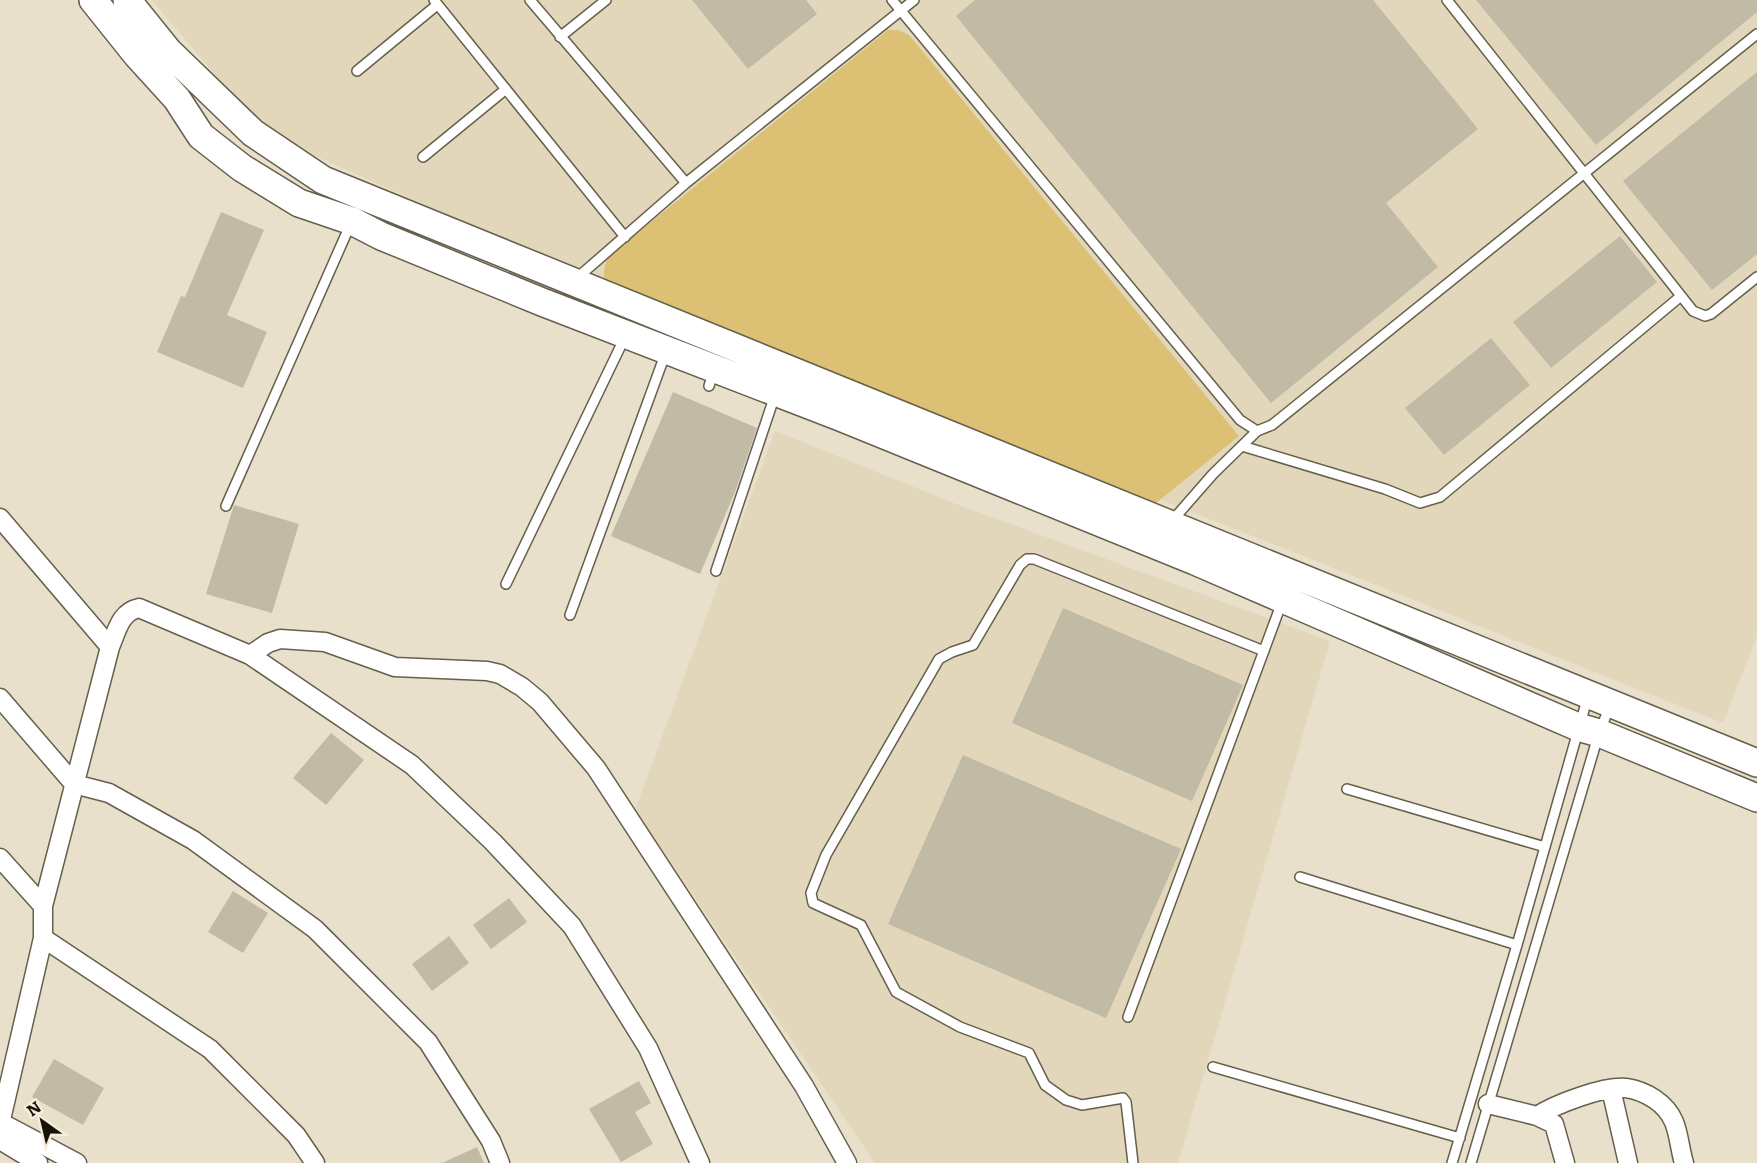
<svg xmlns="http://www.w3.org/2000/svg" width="1757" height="1163" font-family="Literata,serif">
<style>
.built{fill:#e2d7bb}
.green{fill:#dcc073}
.building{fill:#c1baa5}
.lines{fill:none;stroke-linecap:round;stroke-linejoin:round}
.lane-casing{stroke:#655f4c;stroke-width:12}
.street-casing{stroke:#655f4c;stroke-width:21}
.secondary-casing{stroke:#655f4c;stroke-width:30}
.lane{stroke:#fff;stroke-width:9}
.street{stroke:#fff;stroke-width:18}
.secondary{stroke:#fff;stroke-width:27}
</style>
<rect width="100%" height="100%" fill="#e8e0cb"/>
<path class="built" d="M152,0H1757V636L1723,723L479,229L279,140L220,81Z
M775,431L956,504L1330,641L1178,1163H875L635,810Z"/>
<path class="green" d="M888,30H898L909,35L1239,436L1156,503L616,290C601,279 602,274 608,257Z"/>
<path class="building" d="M692,0H806L817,14L748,69Z
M975,0H1373L1478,129L1386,203L1438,267L1271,403L956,16Z
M1476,0H1757V12L1596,145Z
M1757,72V254L1712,290L1623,181Z
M221,212L264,230L227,315L267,332L243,388L157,352L181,296L185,297Z
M1620,236L1657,282L1551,368L1513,322Z
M1491,338L1530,385L1444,455L1405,408Z
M673,392L757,428L735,492L700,574L611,536Z
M234,505L299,524L272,613L206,594Z
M1063,608L1243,685L1192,801L1012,723Z
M331,733L364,760L326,805L293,778Z
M963,755L1181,849L1106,1018L888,924Z
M233,891L268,913L243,953L208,932Z
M509,898L527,922L491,949L473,925Z
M449,936L469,963L432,991L412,964Z
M54,1059L104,1088L83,1125L32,1097Z
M639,1081L651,1103L635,1112L653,1144L621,1162L589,1109Z
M477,1147L484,1163H442Z"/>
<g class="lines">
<defs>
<path id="lane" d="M434,0L625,237
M530,0L686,183
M892,0L1240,420L1257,431L1272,425L1757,34
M1447,0L1693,311L1705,316L1711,314L1757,277
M560,37L606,0
M357,71L437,5
M423,157L506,89
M577,278L686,183L914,0
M709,386L714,371
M1242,446L1385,489L1420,503L1440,497L1681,296
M226,506L351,223
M1171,522L1213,474L1257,431
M716,571L775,395
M506,584L625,337
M570,615L666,352
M1347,789L1545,847
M1300,877L1517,945
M1128,1017L1282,602
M1213,1067L1460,1138
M1133,1163L1126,1102L1123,1098L1082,1105L1066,1100L1045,1085L1029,1053L960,1027L896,992L861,925L813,903L811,893L826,855L939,659L952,652L973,645L1020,565L1027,559H1034L1264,651
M1452,1163L1517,945L1588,696
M1471,1163L1599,733L1610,706"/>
<path id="street" d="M0,518L110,647
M250,655L268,643L280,639L325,642L395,667L487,671L500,674L522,687L540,702L596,768L804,1086L847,1163
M0,698L74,784L109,793L193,840L315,929L428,1042L491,1141L500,1163
M0,858L43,906
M43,938L210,1049L296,1135L315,1163
M1611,1089L1628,1163
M1488,1104L1537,1116L1554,1124L1565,1163
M1537,1116C1556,1104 1603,1086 1626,1088C1646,1091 1666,1103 1674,1122C1679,1134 1680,1150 1684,1163
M0,1122L77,1163
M0,1124L43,938V906L110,647C117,631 120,612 139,608L250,655L412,765L493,842L572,926L648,1048L700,1163
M0,1140L38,1163"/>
<path id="secondary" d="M93,0L137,55L177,99L201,136L242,168L299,203L352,221L381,236L542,302L840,417L1195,561L1578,727L1599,733L1757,798
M127,0L168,51L253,133L323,180L1757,763"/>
</defs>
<use href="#lane" class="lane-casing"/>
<use href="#street" class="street-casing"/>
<use href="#secondary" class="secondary-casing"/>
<use href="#lane" class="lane"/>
<use href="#street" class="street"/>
<use href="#secondary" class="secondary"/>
</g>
<g transform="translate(42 1121) rotate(326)" stroke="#f6eed8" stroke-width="4.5" paint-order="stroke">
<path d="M0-4.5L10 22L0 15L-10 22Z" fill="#14120a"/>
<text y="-9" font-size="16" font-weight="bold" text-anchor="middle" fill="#14120a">N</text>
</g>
</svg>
